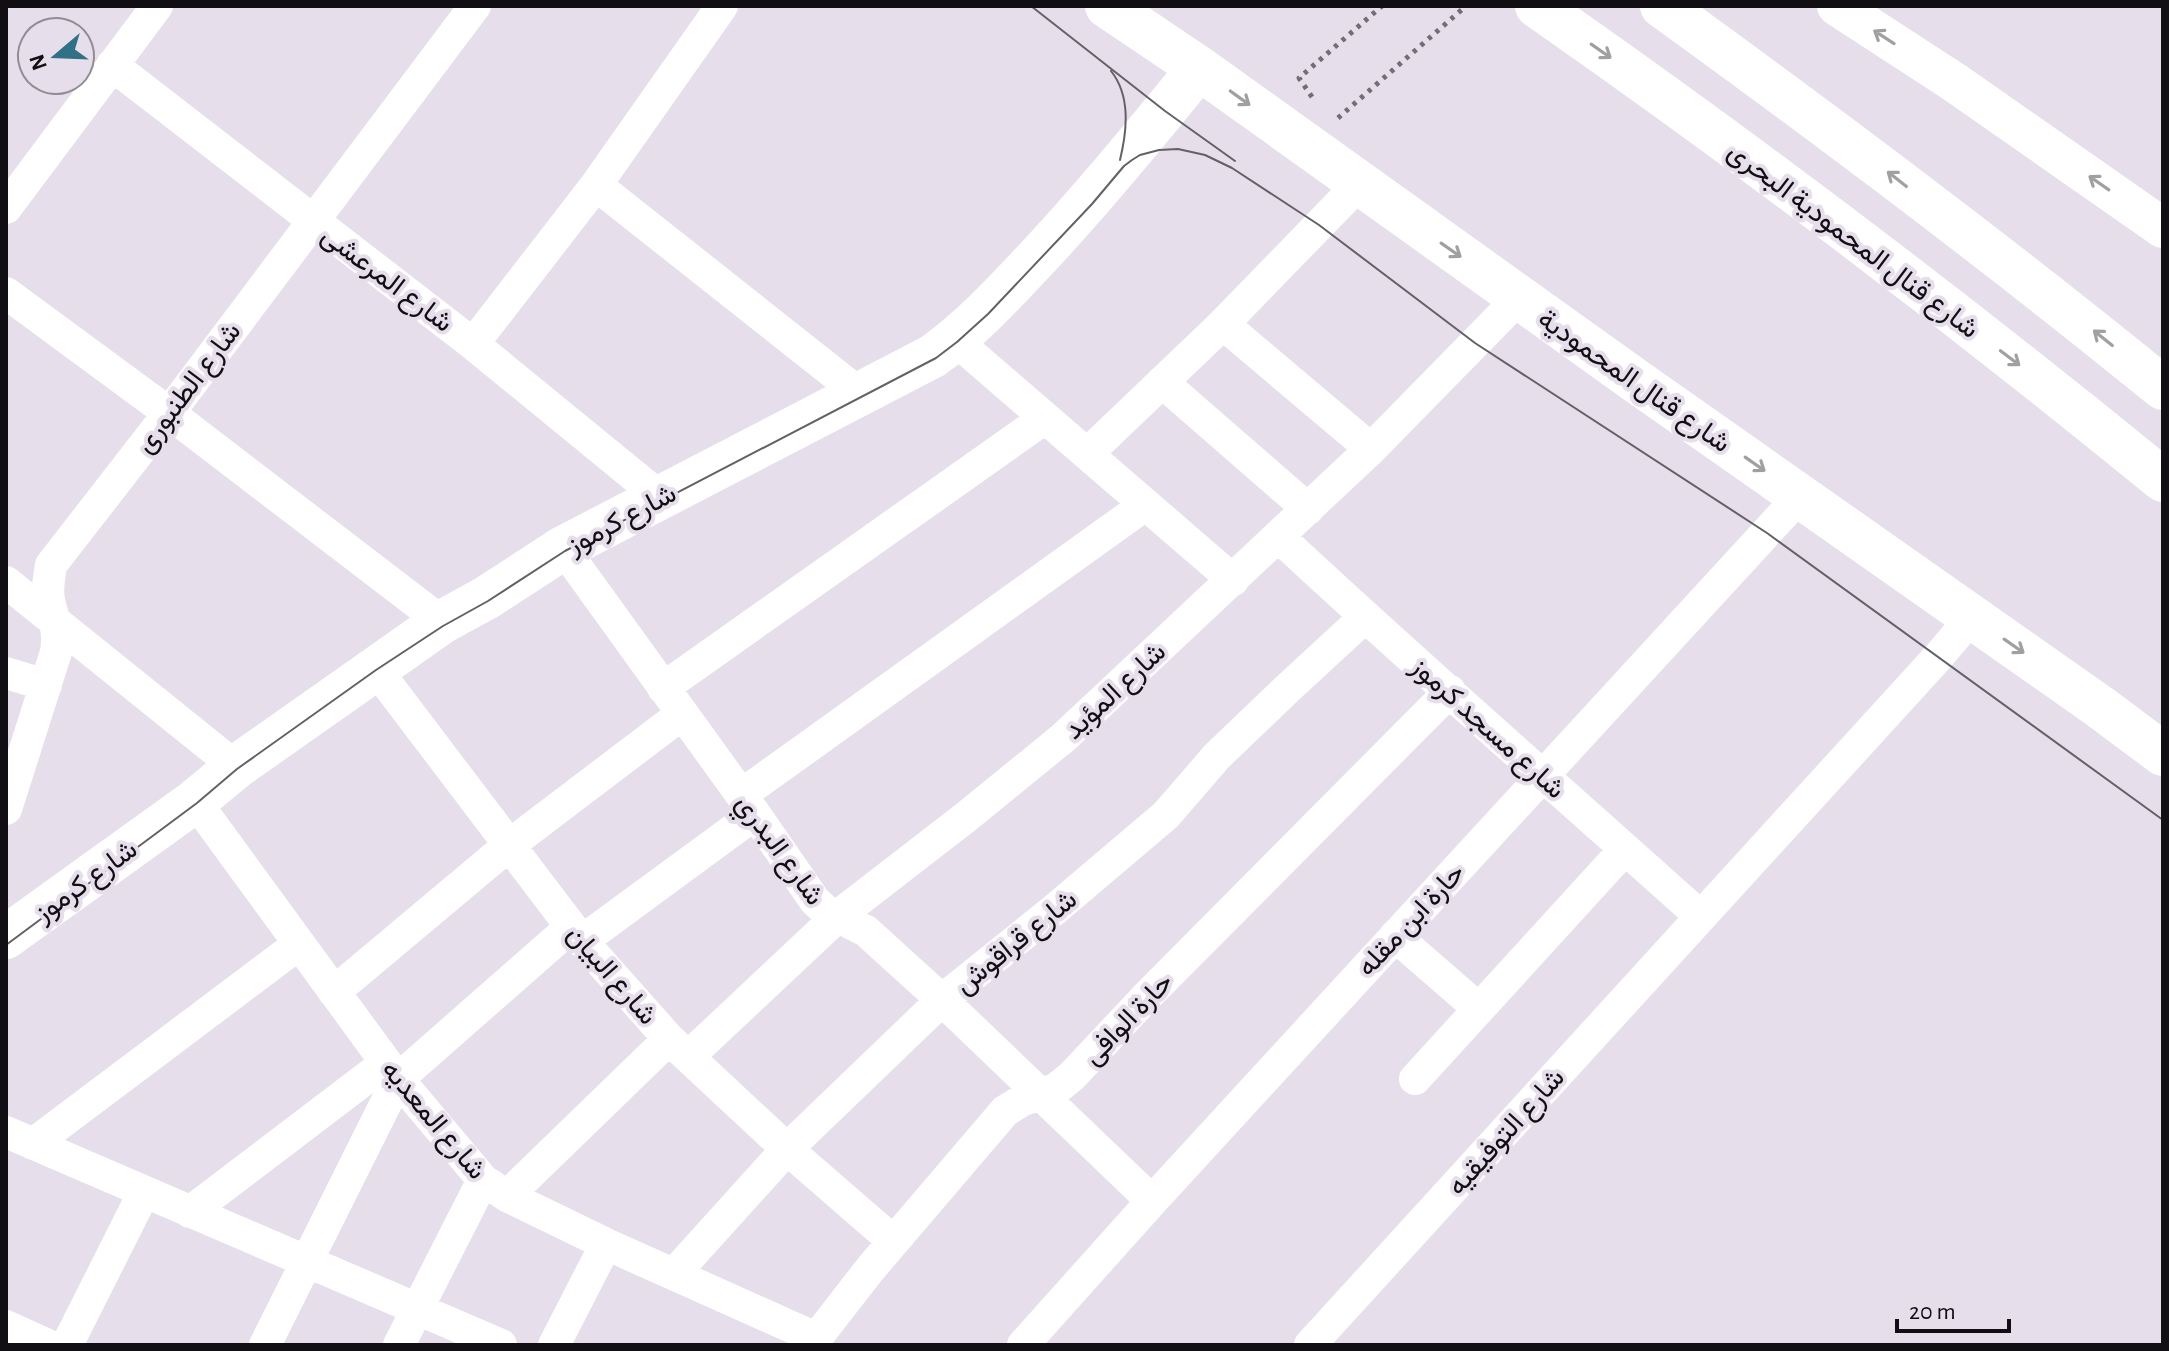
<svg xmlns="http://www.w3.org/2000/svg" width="2169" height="1351" font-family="'Alegreya Sans',Vazirmatn,sans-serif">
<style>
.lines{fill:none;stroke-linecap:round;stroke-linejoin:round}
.path{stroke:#726e75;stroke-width:5;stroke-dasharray:4 6;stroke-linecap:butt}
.minor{stroke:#fff;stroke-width:32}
.tertiary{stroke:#fff;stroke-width:40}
.secondary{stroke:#fff;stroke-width:44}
.tram{stroke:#646067;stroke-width:2}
.oneway{stroke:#a09fa1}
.labels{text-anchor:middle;stroke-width:8;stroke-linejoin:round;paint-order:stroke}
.street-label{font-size:28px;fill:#110f13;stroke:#e6dfeb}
</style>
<rect width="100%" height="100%" fill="#e6dfeb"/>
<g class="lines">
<path class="path" d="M1312,97L1299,78L1382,6
M1338,118L1466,6"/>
<path class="minor" d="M112,65L473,344L660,497
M596,185L859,393
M6,208L157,6
M6,293L169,413L442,622
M1223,324L1371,449
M955,340L1233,580
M473,344L596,185L722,6
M1162,382L1308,509
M1087,454L1223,324L1359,184
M1279,537C1417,666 1560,790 1700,916
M563,548L755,814L815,901L826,911L866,931L942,1000L1152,1201
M6,582L236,767
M375,668L582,941L669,1039L787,1149L893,1241
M6,673L46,685
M663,688L1045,418
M741,795L1145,505
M195,801L398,1079L483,1180L507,1196L606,1244L816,1338
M6,809L56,652C59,631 55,624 50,605C46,592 49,578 51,565L169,413L475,6
M1395,936L1479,1009
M582,941L755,814
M334,992L508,846L682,714
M688,1057L838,916L966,817L1063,738L1371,449L1519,298
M1415,1079L1625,849
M6,1132L501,1345
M33,1144L299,944
M507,1196L669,1039
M190,1212L386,1063
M674,1274L787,1149L942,1000L1054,910L1166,815L1217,756L1287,689L1365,617
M6,1326L48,1345
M67,1345L144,1192
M265,1345L398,1079L571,927
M399,1345L483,1180
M554,1345L606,1244
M811,1345L871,1268L1005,1111L1023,1100L1056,1089L1072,1076L1150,993L1450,691
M1023,1345L1152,1201L1800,496
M1310,1345L1938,657L1972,617"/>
<path class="tertiary" d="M1837,6L1954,82L2163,228"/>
<path class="secondary" d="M1107,6L1199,68L1636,381L2100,707L2163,754
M1537,6C1752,156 1961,315 2163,480
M1662,6C1832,129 2000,255 2163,388
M6,937L195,801L236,767L442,622L486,598L563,548L933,356C972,328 1003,294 1036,259C1093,198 1146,134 1199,68"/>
<path class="tram" d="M1031,6L1165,111L1235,161
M1111,71C1131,96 1127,131 1120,160
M6,945L197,803L237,769L376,670L443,626L488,601L565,551L936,358L957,342L988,314L1092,204L1124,166L1132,160L1140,155L1159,150L1178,149L1205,155L1232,168L1319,225L1475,343L1767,533L2163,820"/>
</g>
<defs><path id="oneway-shaft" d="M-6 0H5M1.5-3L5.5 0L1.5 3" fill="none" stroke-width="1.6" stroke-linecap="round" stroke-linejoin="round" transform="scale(2)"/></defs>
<g class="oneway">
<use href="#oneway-shaft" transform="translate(1884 37) rotate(-147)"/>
<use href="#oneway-shaft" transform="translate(1601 51) rotate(35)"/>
<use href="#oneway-shaft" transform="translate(1240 98) rotate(36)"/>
<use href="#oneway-shaft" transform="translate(1897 179) rotate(-142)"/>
<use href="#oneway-shaft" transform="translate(2099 183) rotate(-145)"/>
<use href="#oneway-shaft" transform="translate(1451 250) rotate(35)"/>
<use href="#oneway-shaft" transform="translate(2103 338) rotate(-141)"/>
<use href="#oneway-shaft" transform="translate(2010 358) rotate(37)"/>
<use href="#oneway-shaft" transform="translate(1755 464) rotate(35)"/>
<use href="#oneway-shaft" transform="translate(2014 646) rotate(35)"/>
</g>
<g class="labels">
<g class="street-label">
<text transform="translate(1854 239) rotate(37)" y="10">شارع قنال المحمودية البحرى</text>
<text transform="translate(388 278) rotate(37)" y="10">شارع المرعشى</text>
<text transform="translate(1635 380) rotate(35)" y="10">شارع قنال المحمودية</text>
<text transform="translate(187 387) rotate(-53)" y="10">شارع الطنبورى</text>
<text transform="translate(621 518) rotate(-28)" y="10">شارع كرموز</text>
<text transform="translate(1114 690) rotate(-43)" y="10">شارع المؤيد</text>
<text transform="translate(1489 727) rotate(42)" y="10">شارع مسجد كرموز</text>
<text transform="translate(781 849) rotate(54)" y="10">شارع البدري</text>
<text transform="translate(85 880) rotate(-36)" y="10">شارع كرموز</text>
<text transform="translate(1410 919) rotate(-47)" y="10">حارة ابن مقله</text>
<text transform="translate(1015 941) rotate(-39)" y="10">شارع قراقوش</text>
<text transform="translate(613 974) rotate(49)" y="10">شارع البيان</text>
<text transform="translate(1127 1018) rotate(-46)" y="10">حارة الوافى</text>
<text transform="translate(435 1119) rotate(50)" y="10">شارع المعديه</text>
<text transform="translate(1505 1131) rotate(-48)" y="10">شارع التوفيقيه</text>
</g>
</g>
<rect width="2169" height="1351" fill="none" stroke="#110f13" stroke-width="16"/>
<g transform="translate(56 56) rotate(251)"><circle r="38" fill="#e6dfeb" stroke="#918c95" stroke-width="2"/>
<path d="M0-6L14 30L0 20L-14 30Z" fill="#317185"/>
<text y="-12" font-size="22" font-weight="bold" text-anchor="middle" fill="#110f13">N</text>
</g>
<path d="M1897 1319v12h112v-12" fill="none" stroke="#110f13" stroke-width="4"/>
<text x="1909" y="1319" font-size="24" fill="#110f13" stroke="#e6dfeb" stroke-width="6" paint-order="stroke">20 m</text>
</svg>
